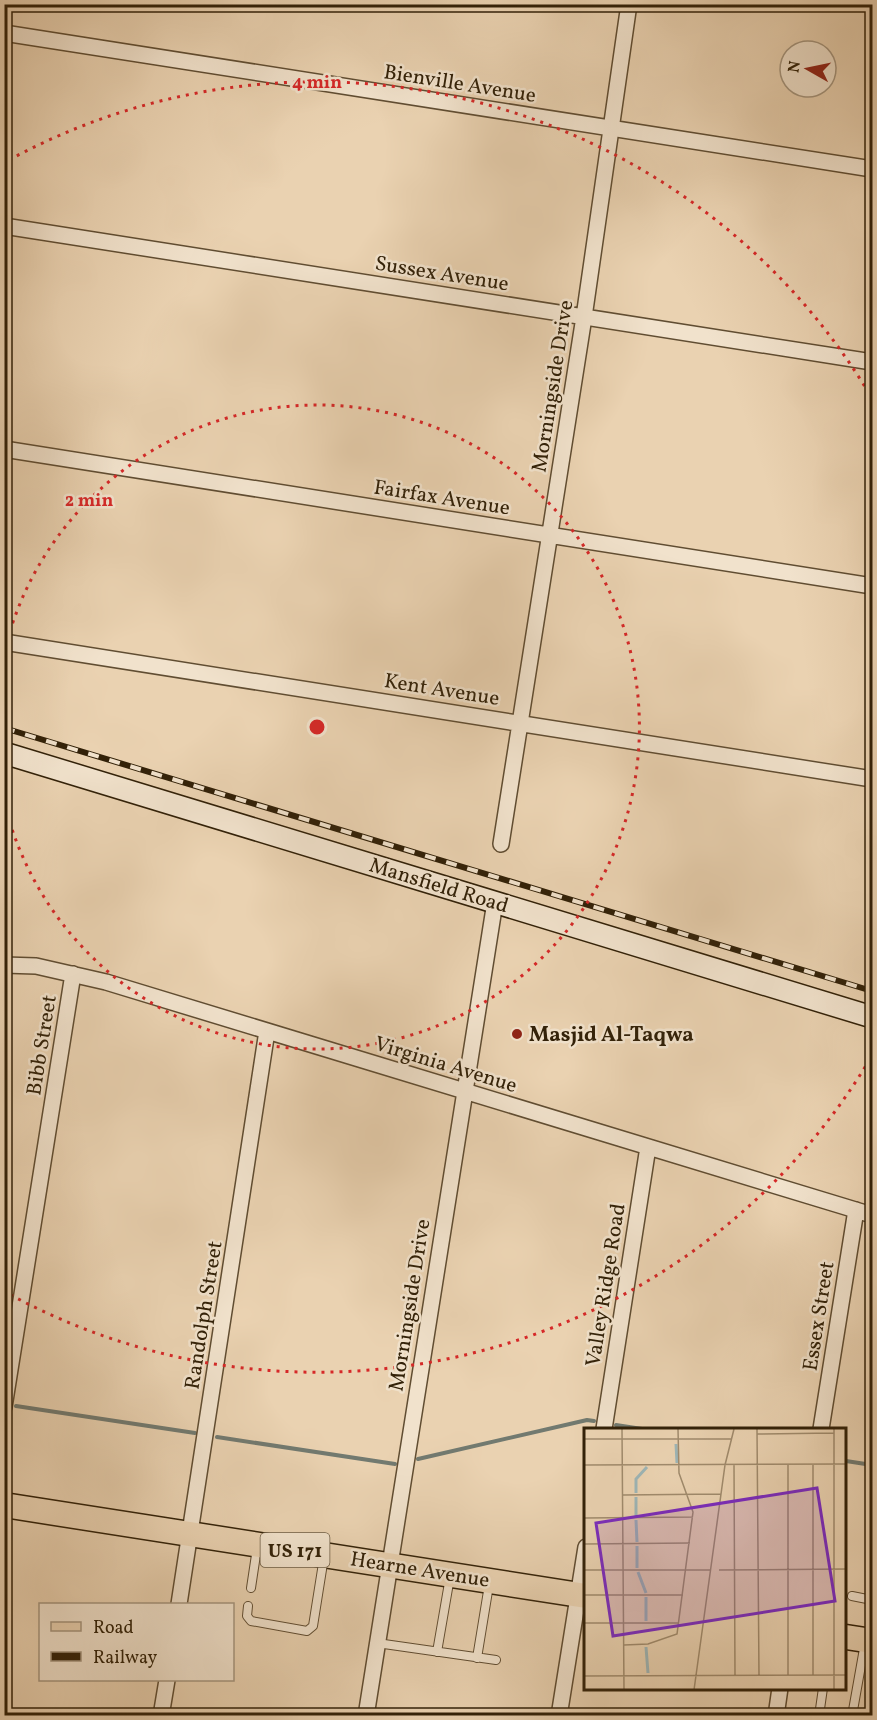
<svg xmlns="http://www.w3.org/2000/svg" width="877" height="1720" font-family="Vollkorn,serif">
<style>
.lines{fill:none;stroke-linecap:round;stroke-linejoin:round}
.stream{stroke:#727a70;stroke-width:4}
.service-casing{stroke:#604d32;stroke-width:10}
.minor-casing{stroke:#604d32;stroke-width:18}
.secondary-casing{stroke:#322108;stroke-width:24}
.primary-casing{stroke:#322108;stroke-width:27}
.service{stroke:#f1e2cc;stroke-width:8}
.minor{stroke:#f1e2cc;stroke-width:15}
.secondary{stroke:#f1e2cc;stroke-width:21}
.primary{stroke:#ead2b1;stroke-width:24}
.rail-casing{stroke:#322108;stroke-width:6}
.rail{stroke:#f1e2cc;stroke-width:4;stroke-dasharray:11;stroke-linecap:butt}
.ring{fill:none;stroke:#d62828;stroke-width:3;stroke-dasharray:3 6}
.poi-dot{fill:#8f2418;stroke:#f1e2cc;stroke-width:2}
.labels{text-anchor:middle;stroke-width:5;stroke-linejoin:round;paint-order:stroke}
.shield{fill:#f1e2cc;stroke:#6b5b43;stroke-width:1.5}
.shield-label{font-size:20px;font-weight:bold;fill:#322108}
.street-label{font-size:21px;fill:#322108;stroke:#f1e2cc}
.poi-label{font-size:21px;font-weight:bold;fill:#322108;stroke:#f1e2cc;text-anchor:start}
.inset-river{fill:none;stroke:#9db5b6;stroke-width:3}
.inset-road{fill:none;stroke:#a08b6d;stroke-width:1.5}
.view{fill:#7b2cbf;fill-opacity:0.15;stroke:#7b2cbf;stroke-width:3}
.inset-edge{fill:none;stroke:#322108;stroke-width:3}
.centre{fill:#d62828;stroke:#f1e2cc;stroke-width:3}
.ring-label{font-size:18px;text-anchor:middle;font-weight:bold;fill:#d62828;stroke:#f1e2cc;stroke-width:5;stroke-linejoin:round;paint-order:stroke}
</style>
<rect width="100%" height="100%" fill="#ead2b1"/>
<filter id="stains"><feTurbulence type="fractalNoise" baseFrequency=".00333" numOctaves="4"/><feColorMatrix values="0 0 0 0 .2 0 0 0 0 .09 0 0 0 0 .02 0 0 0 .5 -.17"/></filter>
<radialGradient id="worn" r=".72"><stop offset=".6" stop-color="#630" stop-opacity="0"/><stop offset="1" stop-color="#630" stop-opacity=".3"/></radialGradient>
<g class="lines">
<path class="stream" d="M16,1406L195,1433
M616,1425L642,1429
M217,1437L395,1464
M418,1459L587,1420L594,1421
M846,1461L872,1465"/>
<defs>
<path id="service" d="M251,1588L257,1548
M852,1596L872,1600
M248,1606L247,1616L251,1621L307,1631L313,1626L324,1557
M377,1643L496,1660
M437,1652L450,1577
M477,1658L489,1585
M819,1716L823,1688
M852,1716L865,1643"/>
<path id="minor" d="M4,33L872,169
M4,226L872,362
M4,449L872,586
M4,642L872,779
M501,844L584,317L629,4
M4,965L36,966L106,982L872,1215
M4,1407L73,974
M604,1429L648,1147
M821,1429L856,1210
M179,1604L267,1031
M161,1716L167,1680
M366,1716L495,902
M559,1716L586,1547
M776,1716L780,1688"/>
<path id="secondary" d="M4,753L872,1017"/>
<path id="primary" d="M4,1505L586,1596
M846,1637L872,1641"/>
</defs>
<use href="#service" class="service-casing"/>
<use href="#minor" class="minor-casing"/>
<use href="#secondary" class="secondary-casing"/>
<use href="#primary" class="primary-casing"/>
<use href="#service" class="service"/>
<use href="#minor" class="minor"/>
<use href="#secondary" class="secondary"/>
<use href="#primary" class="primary"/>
<defs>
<path id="rail" d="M4,728L872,991"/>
</defs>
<use href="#rail" class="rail-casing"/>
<use href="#rail" class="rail"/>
</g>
<g class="ring">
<path d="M5 649A322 322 0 1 1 5 805"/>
<path d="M870 1059A645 645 0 0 1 9 1294M9 160A645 645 0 0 1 870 395"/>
</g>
<circle class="poi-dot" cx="517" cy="1034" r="6"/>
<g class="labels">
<rect class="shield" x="260.5" y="1533" width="69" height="34" rx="4.5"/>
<g class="shield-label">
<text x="295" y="1557">US 171</text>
</g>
<g class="street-label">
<text transform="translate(460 83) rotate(9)" y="7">Bienville Avenue</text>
<text transform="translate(442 273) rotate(9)" y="7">Sussex Avenue</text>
<text transform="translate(552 386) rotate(-81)" y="7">Morningside Drive</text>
<text transform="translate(442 497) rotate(9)" y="7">Fairfax Avenue</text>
<text transform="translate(442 689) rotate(9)" y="7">Kent Avenue</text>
<text transform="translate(439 885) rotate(17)" y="7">Mansfield Road</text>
<text transform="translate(41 1045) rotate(-81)" y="7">Bibb Street</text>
<text transform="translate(446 1064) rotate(17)" y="7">Virginia Avenue</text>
<text transform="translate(605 1285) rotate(-81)" y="7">Valley Ridge Road</text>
<text transform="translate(409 1305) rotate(-81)" y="7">Morningside Drive</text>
<text transform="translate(203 1315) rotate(-81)" y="7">Randolph Street</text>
<text transform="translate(818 1316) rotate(-81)" y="7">Essex Street</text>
<text transform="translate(420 1569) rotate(9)" y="7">Hearne Avenue</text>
</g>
<g class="poi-label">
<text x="529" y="1041">Masjid Al-Taqwa</text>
</g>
</g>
<g transform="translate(584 1428)">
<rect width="262" height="262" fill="#ead2b1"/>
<path class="inset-river" d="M92,16L93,35M52,65V51L63,39M52,69V88M52,92L53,114M53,118V140M54,144L62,165M62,169V193M62,219L64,245"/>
<path class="inset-road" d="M38,1L40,262M173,1L175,247M173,6L250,5M0,11H147M150,36L151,247M204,36V247M229,36V247M0,37L263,36M39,67L137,66M0,90L109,89M0,116L106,115M0,142H126M135,142L263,141M0,167H99M0,195H95M40,217L64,216L93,206L109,84L95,45L94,1M0,248L263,247M110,262L141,37L150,1M250,262V1"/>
<path class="view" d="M233,60L251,173L29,208L12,95Z"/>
<rect width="262" height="262" class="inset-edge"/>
</g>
<circle cx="317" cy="727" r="9" class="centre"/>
<g class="ring-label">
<text x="317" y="88">4 min</text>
<text x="89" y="506">2 min</text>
</g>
<rect width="877" height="1720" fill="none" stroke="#ead2b1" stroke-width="24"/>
<rect x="6" y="6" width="865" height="1708" fill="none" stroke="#322108" stroke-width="3"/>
<rect x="12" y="12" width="853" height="1696" fill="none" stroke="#322108" stroke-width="1.5"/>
<rect x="39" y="1603" width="195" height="78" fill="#f1e2cc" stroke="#a5957e" stroke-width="1.5"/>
<rect x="51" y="1622" width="30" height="9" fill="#ead2b1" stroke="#a5957e" stroke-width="1.5"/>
<text x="93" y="1633" font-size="18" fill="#322108">Road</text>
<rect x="51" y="1652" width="30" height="9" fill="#322108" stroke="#a5957e" stroke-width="1.5"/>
<text x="93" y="1663" font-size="18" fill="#322108">Railway</text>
<g transform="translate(808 69) rotate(279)"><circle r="28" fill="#f1e2cc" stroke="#a5957e" stroke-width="1.5"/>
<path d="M0-4.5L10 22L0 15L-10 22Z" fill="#8f2418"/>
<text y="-9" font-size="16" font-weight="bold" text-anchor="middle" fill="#322108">N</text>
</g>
<rect width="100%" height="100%" filter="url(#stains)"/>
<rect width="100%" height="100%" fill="url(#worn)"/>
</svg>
